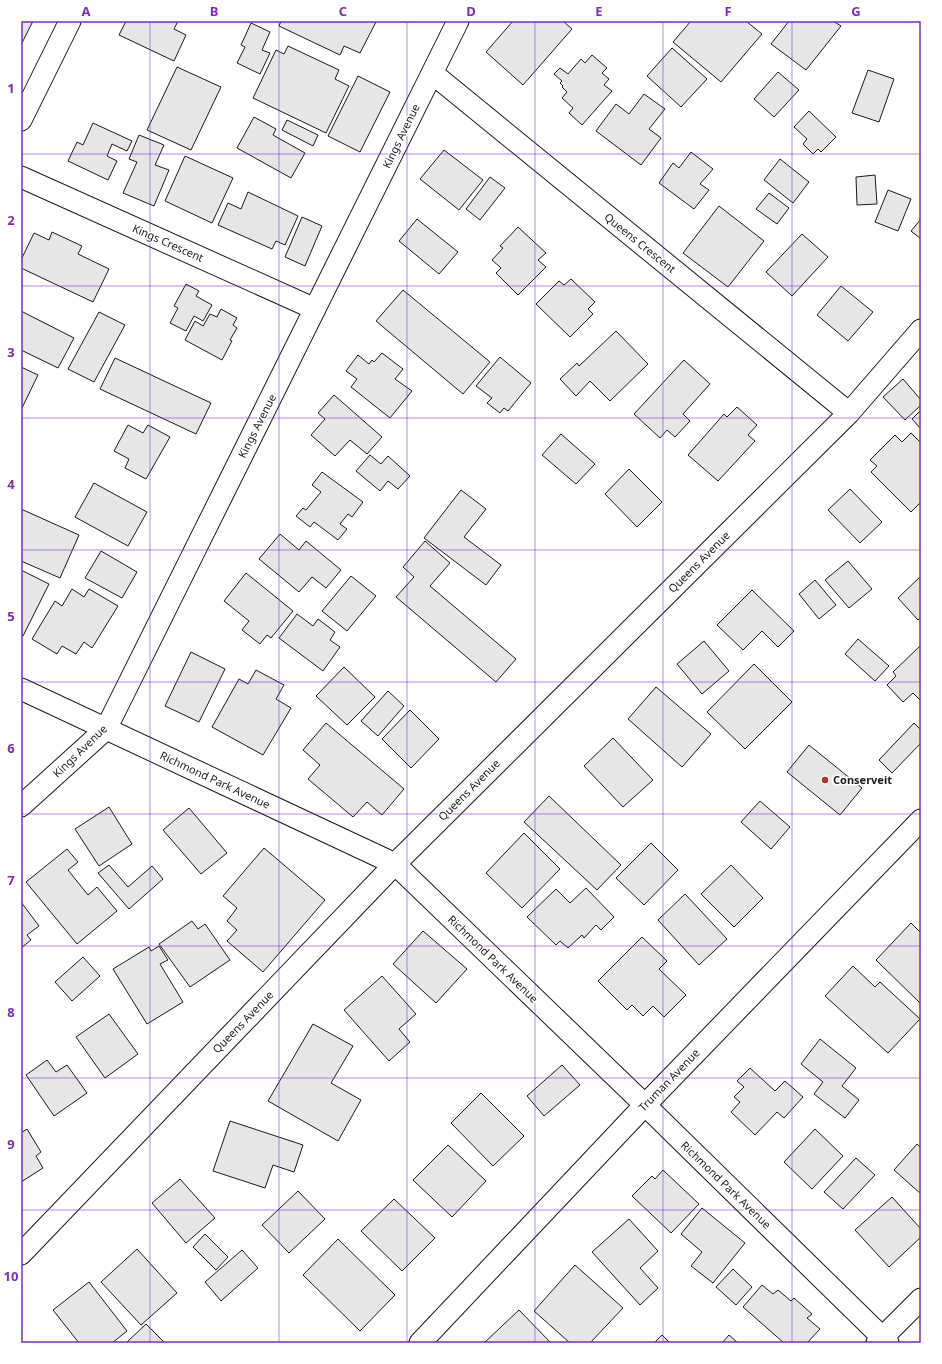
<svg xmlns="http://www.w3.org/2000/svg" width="942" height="1364" font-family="'Noto Sans',sans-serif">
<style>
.building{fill:#e6e6e6;stroke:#1a1a1a}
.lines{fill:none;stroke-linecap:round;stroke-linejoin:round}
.minor-casing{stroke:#1a1a1a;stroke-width:23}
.minor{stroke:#fff;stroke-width:21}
.grid{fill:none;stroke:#7b2cbf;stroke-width:1;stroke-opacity:0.55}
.poi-dot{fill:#c62828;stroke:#fff;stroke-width:1.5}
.labels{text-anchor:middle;stroke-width:3;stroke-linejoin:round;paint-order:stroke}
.street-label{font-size:11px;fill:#1a1a1a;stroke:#fff}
.poi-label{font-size:11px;font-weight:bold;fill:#1a1a1a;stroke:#fff;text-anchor:start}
.neatline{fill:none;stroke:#7b2cbf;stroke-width:1.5}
.grid-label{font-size:13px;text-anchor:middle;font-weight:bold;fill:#7b2cbf}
</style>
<rect width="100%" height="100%" fill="#fff"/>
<path class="building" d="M21,21H33L21,45Z
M126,21H178L174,29L186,35L174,61L119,35Z
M281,21H374L376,22L360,53L344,46L340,55L279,26Z
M513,21H563L572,29L523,85L486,52Z
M691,21H746L762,34L721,82L673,42Z
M789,21H833L841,26L806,70L771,44Z
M251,23L270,32L262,50L270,53L260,74L237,63L245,47L241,45Z
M288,46L339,70L335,79L349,86L326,133L253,98L276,50L284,54Z
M672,48L707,79L681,107L647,76Z
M592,55L607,68L602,73L609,79L604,85L612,91L582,125L569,113L573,108L562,98L567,92L562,87L563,86L560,83L562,81L554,74L560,68L568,74L581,59L585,63Z
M177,67L221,87L191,150L147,130Z
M868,70L894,79L879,122L852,113Z
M778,72L799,90L774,117L754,99Z
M358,76L390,92L360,152L328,136Z
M644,94L665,109L649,129L661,138L641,165L596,131L616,104L629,114Z
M809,111L836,137L821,152L818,149L813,154L803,144L807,139L794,127Z
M254,117L276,129L273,135L305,153L291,178L237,148Z
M287,120L318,135L313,146L282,130Z
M93,123L132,141L127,151L112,144L107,156L117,161L108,180L68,161L77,142L83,145Z
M139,135L164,145L155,165L169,170L154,206L123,193L137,162L129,159Z
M444,150L483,180L459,210L420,179Z
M691,152L713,169L700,184L709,190L694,209L659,183L673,163L679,168Z
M185,156L233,178L212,223L165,201Z
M780,159L809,182L793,203L764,180Z
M875,175L877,204L857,205L856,177Z
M490,177L505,188L480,220L466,209Z
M888,190L911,199L898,231L875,222Z
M248,192L298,216L285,245L276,241L272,249L218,225L228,203L241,209Z
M769,193L789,208L777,224L756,209Z
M719,206L764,241L728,287L683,253Z
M302,217L322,226L305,266L285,257Z
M417,219L458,252L439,274L399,241Z
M921,219V239L911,231Z
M518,227L546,253L538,260L546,267L518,295L496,273L501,268L492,260L503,248L500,246Z
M52,232L82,246L78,254L109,269L93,302L21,268V260L34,233L49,240Z
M802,234L828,257L792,296L766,272Z
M571,279L595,302L588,309L593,314L570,337L536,304L559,281L564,285Z
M186,284L199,291L196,296L212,305L203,321L194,316L186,331L170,323L178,308L174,306Z
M841,286L873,312L848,341L817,315Z
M403,290L490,362L463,394L376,321Z
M221,309L237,318L233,325L237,328L230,340L232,341L222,360L185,340L195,321L203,326L210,314L217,317Z
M21,311L74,338L58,368L21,350Z
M99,312L125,325L94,382L68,369Z
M616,331L648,364L610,401L590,381L576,396L560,379L577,363L579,366Z
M382,353L403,369L395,379L412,391L390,418L351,387L357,379L346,371L358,355L369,364L372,360L374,362Z
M500,357L531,383L508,411L504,408L500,413L487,403L492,398L476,386Z
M115,358L211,403L196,434L100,389Z
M684,360L710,384L683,414L690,421L675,437L667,430L660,438L634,414Z
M21,367L38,375L21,410Z
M903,379L921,400V405L905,420L883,397Z
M334,395L382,437L367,454L350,440L335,456L311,435L325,419L318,413Z
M737,407L757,425L748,435L755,441L718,481L688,455L724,414L727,417Z
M921,410V429L912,419Z
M128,425L143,433L148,425L170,437L146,479L125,468L129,459L114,451Z
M911,433L921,443V504L920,503L911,512L871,472L877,466L870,460L895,435L902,442Z
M561,434L595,464L576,484L542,455Z
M370,455L381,464L388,456L410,476L398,489L388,481L380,491L356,471Z
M629,469L662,502L637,527L605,494Z
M322,472L363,502L352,517L348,514L340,524L347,529L338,540L314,522L310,527L296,516L303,508L306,510L321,492L312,485Z
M94,483L147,512L128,546L75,517Z
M850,489L882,522L860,543L828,510Z
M461,490L486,509L464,537L501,565L486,585L424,538Z
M21,509L79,535L60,578L21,561Z
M280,534L299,550L306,541L341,570L326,588L312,577L299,592L259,559Z
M425,541L450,563L430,586L516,659L496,682L396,597L414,577L403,567Z
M101,551L137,572L122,598L85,578Z
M848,561L872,589L849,608L825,580Z
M21,570L49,584L23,636L21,635Z
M246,573L293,611L271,638L267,635L260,644L242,630L249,621L224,601Z
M351,576L376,596L347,631L322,611Z
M921,576V617L918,620L898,598Z
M815,580L836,605L819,619L799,594Z
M72,589L84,597L89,589L118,606L92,648L84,642L76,654L62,646L57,654L32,639L55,601L62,606Z
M752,590L794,631L778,647L762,631L743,650L717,625Z
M297,614L313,626L318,619L335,632L330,640L340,647L323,671L279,638Z
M858,639L889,666L875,681L845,654Z
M704,641L729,671L702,694L677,664Z
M921,645V701L913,693L903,702L887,685L896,676L893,672Z
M191,652L225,669L199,722L165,706Z
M754,664L792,702L745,749L707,712Z
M344,667L375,697L347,725L316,696Z
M256,670L284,685L276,699L291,708L263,755L212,727L239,679L248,684Z
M656,687L711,734L682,767L628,719Z
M388,691L404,706L378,736L361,721Z
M410,710L439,739L411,768L382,739Z
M326,723L404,789L382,815L367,802L353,817L308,779L320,765L303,750Z
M914,723L921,730V743L892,773L879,760Z
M613,738L653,780L623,807L584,766Z
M809,745L862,788L840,815L787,772Z
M549,796L621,865L597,890L524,822Z
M760,801L790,827L771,849L741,822Z
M109,807L132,844L99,866L75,829Z
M189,808L227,853L201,874L163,830Z
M524,833L560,869L522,908L486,873Z
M651,843L678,870L644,905L616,878Z
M264,848L325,900L263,972L227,941L237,930L227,921L237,908L223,896Z
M67,849L78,862L68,870L88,895L97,887L117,911L77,944L26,882Z
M109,865L128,887L152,866L163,879L129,909L98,873Z
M731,865L763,898L734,927L701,894Z
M586,888L614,917L601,930L596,925L584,938L582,935L568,948L560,941L556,945L527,917L556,889L570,903Z
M685,894L727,939L699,965L658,920Z
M21,902L39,926L27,935L31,940L21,948Z
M192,921L198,929L205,924L230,960L190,987L159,944Z
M911,923L921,933V1004L876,960Z
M423,931L467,969L436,1003L393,964Z
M642,937L667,961L659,969L686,995L664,1017L653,1006L643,1016L632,1005L627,1010L598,981Z
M159,946L168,960L160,964L183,1002L147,1024L113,969L149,947L151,951Z
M83,957L100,976L72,1001L55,982Z
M853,966L875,987L880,982L920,1019L888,1053L825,996Z
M382,976L416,1014L399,1029L410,1042L389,1061L344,1010Z
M109,1014L138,1054L105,1078L76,1037Z
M313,1024L353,1046L331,1083L361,1100L338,1141L268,1101Z
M820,1039L856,1068L842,1086L859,1100L845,1118L814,1094L823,1082L801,1064Z
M47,1060L56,1072L67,1065L87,1093L54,1116L26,1075Z
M562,1065L580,1085L544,1116L527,1096Z
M750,1068L775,1091L785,1081L803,1097L784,1118L777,1112L755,1135L731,1112L740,1102L734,1097L744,1087L737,1081Z
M481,1093L524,1136L493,1166L451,1123Z
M230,1121L303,1145L294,1172L273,1165L265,1188L213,1171Z
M27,1129L41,1152L36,1156L43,1168L21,1182V1133Z
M815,1129L843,1156L812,1189L784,1162Z
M917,1144L921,1148V1194L894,1170Z
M448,1145L486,1181L452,1217L413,1180Z
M856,1158L875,1175L843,1209L824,1192Z
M663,1170L699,1204L671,1233L632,1196L652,1176L655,1179Z
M180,1179L215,1218L186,1243L152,1203Z
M298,1191L325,1219L289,1253L262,1225Z
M892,1197L921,1229V1237L889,1267L855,1230Z
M394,1199L435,1238L402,1271L361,1231Z
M702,1208L745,1243L713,1283L691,1266L702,1252L681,1234Z
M629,1219L658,1251L640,1268L658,1288L640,1305L592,1252Z
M205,1234L228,1257L216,1270L193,1247Z
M338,1239L395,1295L360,1331L303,1275Z
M137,1249L177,1293L141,1325L101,1282Z
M242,1250L258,1268L221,1301L205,1282Z
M575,1265L623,1308L590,1343H570L534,1311Z
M733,1269L752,1287L736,1305L716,1287Z
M89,1282L127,1331L112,1343H79L53,1310Z
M762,1285L773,1294L778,1290L791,1301L794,1298L812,1314L807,1318L820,1329L807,1343H784L743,1307Z
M519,1310L551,1343H484Z
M146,1324L165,1343H126Z
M662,1335L670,1343H654Z
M729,1335L738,1343H722Z"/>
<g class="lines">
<defs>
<path id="minor" d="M432,73L849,413
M21,120L70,21
M21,177L315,309
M21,689L395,864L645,1105L888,1343
M21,806L106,729L458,21
M21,1254L395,864L849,413L921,330
M420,1343L645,1105L921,820
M877,1343L921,1299"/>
</defs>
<use href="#minor" class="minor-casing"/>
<use href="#minor" class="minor"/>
</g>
<path class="grid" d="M150,21V1343M279,21V1343M407,21V1343M535,21V1343M663,21V1343M792,21V1343M21,154H921M21,286H921M21,418H921M21,550H921M21,682H921M21,814H921M21,946H921M21,1078H921M21,1210H921"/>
<circle class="poi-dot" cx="825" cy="780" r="4"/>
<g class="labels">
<g class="street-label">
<text transform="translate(401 136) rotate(-64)" y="4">Kings Avenue</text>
<text transform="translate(168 243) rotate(24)" y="4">Kings Crescent</text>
<text transform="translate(640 243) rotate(39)" y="4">Queens Crescent</text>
<text transform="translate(257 426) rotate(-63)" y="4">Kings Avenue</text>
<text transform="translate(699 562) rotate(-45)" y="4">Queens Avenue</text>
<text transform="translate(80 751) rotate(-44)" y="4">Kings Avenue</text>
<text transform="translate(215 780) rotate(25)" y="4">Richmond Park Avenue</text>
<text transform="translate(469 790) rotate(-45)" y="4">Queens Avenue</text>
<text transform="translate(493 959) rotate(44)" y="4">Richmond Park Avenue</text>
<text transform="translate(243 1022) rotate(-46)" y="4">Queens Avenue</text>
<text transform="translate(669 1080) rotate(-46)" y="4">Truman Avenue</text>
<text transform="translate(726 1185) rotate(44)" y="4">Richmond Park Avenue</text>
</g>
<g class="poi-label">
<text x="833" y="784">Conserveit</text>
</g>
</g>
<rect width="942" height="1364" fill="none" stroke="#ffffff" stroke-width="44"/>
<rect x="22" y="22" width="898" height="1320" class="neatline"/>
<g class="grid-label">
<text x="86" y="16">A</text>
<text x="214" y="16">B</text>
<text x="343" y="16">C</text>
<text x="471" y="16">D</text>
<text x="599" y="16">E</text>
<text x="728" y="16">F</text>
<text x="856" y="16">G</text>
<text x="11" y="93">1</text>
<text x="11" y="225">2</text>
<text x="11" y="357">3</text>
<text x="11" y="489">4</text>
<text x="11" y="621">5</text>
<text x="11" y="753">6</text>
<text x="11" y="885">7</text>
<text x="11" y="1017">8</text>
<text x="11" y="1149">9</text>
<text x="11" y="1281">10</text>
</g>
</svg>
